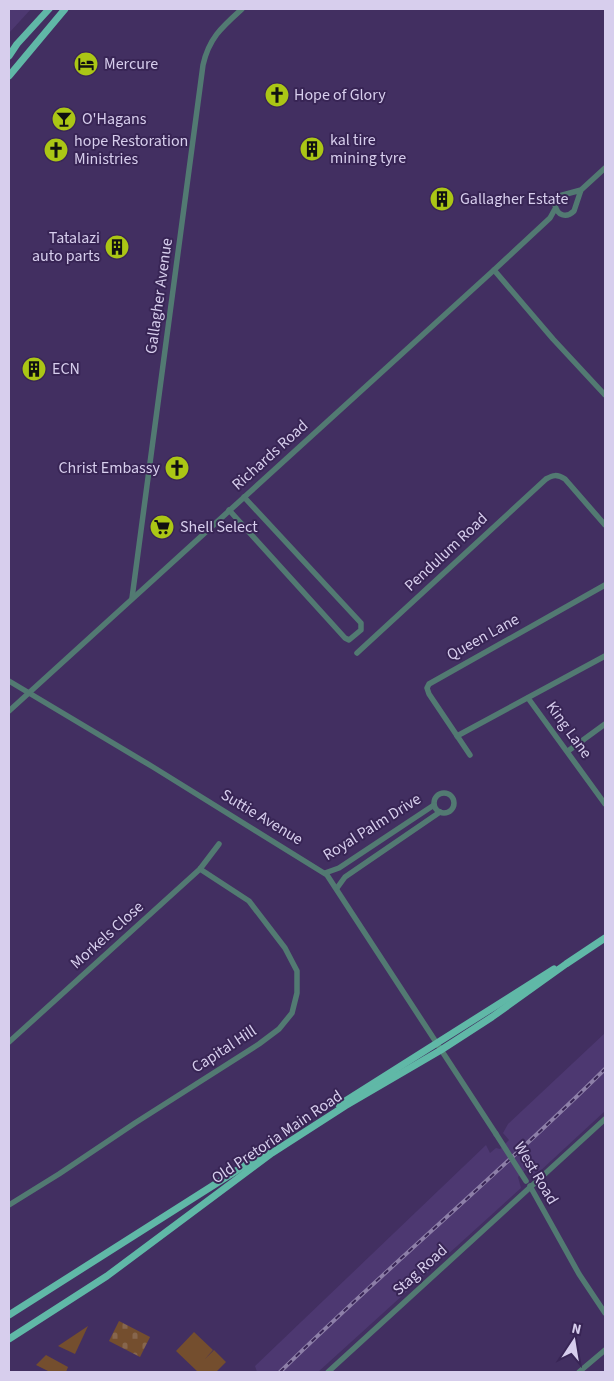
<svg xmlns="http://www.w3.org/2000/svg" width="614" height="1381" font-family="'Source Sans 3',sans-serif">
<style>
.built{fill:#4d3871}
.green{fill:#744e2e}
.cemetery{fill:url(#cemetery-stones)}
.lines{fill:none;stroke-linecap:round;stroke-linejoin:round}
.minor{stroke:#527a72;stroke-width:5.5}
.major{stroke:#60b8a7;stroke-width:7}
.rail-casing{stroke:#8d7fa8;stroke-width:4}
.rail{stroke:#382555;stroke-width:2;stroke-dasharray:5.5;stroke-linecap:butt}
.minor-bridge{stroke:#527a72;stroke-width:5.5}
.labels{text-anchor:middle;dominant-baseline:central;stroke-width:4;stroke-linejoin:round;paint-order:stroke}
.poi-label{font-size:16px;fill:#d7ceed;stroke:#382555;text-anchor:start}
.street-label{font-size:16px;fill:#d7ceed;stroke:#382555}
</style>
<defs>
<pattern id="cemetery-stones" width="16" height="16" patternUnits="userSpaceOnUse" patternTransform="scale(1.25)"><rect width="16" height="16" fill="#744e2e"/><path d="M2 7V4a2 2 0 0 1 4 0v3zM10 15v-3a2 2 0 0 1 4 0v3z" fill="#87664d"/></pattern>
</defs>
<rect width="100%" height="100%" fill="#422f61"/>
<g class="built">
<path d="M9,9H31L9,33Z"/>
<path d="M605,1033V1111L539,1172L532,1175L526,1169L518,1177L521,1188L318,1372H257L255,1366L486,1145L490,1153L496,1148L500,1149L509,1140L503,1133L508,1124Z"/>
</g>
<g class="green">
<path d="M88,1326L75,1354L58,1346Z"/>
<path d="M194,1332L213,1350L205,1359L214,1350L226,1362L216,1372H198L176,1351Z"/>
<path d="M46,1355L68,1367L66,1372H50L36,1365Z"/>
</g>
<path class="cemetery" d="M119,1321L150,1337L140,1357L109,1341Z"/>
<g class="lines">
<g class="minor">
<path d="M581,190L559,196L555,205C557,215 566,219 574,211L581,190L605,168"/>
<path d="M494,270L553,339L605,395"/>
<path d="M229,510L345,638L349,640L361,630V623L244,497"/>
<path d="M132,598L203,65C209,38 222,27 242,9"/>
<path d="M357,653L546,479C553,475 557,474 565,479L605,525"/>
<path d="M9,681L153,767L327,875L496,1134"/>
<path d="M528,698L605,804"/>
<path d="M9,711L494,270L550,218L555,209"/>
<path d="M457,736L605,656"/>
<path d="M568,751L605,724"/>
<path d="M470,755L429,694L427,688L429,684L605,585"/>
<circle cx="444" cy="803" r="10"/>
<path d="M325,873L339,868L434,805"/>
<path d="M337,888L345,877L440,812"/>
<path d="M9,1042L200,869L219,844"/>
<path d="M530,1186L579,1274L605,1313"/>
<path d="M9,1205L59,1174L135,1123L259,1044L279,1029L292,1013L297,993V971L285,948L249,901L200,869"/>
<path d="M328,1372L605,1119"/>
<path d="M579,1372L605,1350"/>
</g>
<g class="major">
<path d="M9,56L17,44L49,9"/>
<path d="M9,76L65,9"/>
<path d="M339,1105L554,969"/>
<path d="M9,1315L269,1150"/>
<path d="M9,1339L107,1276L272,1153L345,1106L441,1050L492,1017L566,964L605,938"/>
</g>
<defs>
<path id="rail" d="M280,1372C386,1268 500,1173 605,1069"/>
</defs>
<use href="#rail" class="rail-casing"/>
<use href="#rail" class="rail"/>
<path class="minor-bridge" d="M496,1134L526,1181"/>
</g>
<defs>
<symbol id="hotel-disc" viewBox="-11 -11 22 22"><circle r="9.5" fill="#abc615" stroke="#382555"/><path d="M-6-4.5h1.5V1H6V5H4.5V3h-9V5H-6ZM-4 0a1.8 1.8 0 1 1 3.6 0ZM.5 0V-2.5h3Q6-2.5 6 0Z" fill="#111"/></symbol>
<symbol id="church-disc" viewBox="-11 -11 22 22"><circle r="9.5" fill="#abc615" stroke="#382555"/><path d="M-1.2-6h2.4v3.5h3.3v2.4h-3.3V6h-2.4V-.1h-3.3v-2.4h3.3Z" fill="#111"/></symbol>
<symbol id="bar-disc" viewBox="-11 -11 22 22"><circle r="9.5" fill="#abc615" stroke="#382555"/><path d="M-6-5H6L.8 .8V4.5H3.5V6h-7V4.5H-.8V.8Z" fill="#111"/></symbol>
<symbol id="building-disc" viewBox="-11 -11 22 22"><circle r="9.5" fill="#abc615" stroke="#382555"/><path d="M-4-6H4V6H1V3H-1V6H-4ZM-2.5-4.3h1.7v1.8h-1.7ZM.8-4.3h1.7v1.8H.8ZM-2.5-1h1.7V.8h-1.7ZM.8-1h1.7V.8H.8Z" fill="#111"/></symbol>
<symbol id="supermarket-disc" viewBox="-11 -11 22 22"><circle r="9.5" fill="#abc615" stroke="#382555"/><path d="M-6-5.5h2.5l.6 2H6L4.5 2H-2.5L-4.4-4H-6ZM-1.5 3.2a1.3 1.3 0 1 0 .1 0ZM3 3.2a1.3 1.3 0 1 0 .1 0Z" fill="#111"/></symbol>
</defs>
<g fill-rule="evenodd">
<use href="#hotel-disc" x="72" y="50" width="28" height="28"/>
<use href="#church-disc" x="263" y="81" width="28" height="28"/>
<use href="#bar-disc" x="50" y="105" width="28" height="28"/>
<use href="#building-disc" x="298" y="135" width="28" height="28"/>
<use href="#church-disc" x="42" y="136" width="28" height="28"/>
<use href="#building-disc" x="428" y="185" width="28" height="28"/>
<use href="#building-disc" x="103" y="233" width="28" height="28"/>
<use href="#building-disc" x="20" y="355" width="28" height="28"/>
<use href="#church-disc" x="163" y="454" width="28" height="28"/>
<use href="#supermarket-disc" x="148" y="513" width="28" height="28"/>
</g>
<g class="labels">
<g class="poi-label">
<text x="104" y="64">Mercure</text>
<text x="294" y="95">Hope of Glory</text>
<text x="82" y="119">O'Hagans</text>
<text x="330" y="140">kal tire<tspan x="330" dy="18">mining tyre</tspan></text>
<text x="74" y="141">hope Restoration<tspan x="74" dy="18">Ministries</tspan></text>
<text x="460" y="199">Gallagher Estate</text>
<text x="100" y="238" text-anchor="end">Tatalazi<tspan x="100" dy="18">auto parts</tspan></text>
<text x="52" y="369">ECN</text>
<text x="160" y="468" text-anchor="end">Christ Embassy</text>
<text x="180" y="527">Shell Select</text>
</g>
<g class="street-label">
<text transform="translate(159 296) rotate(-82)">Gallagher Avenue</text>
<text transform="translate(270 455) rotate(-42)">Richards Road</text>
<text transform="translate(446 552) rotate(-43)">Pendulum Road</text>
<text transform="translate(483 637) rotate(-29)">Queen Lane</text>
<text transform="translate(569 730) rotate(54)">King Lane</text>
<text transform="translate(262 817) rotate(31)">Suttie Avenue</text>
<text transform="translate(372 827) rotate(-32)">Royal Palm Drive</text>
<text transform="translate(107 935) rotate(-42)">Morkels Close</text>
<text transform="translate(224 1049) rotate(-33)">Capital Hill</text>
<text transform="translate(277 1137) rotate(-34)">Old Pretoria Main Road</text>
<text transform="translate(536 1173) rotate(59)">West Road</text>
<text transform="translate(420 1270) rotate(-42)">Stag Road</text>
</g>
</g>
<rect width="614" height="1381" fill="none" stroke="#d7ceed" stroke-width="20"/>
<g transform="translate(574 1341) rotate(12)" stroke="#382555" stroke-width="4" paint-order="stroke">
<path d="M0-4L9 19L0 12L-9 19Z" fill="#d7ceed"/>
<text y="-8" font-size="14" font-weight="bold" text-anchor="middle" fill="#d7ceed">N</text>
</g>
</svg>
